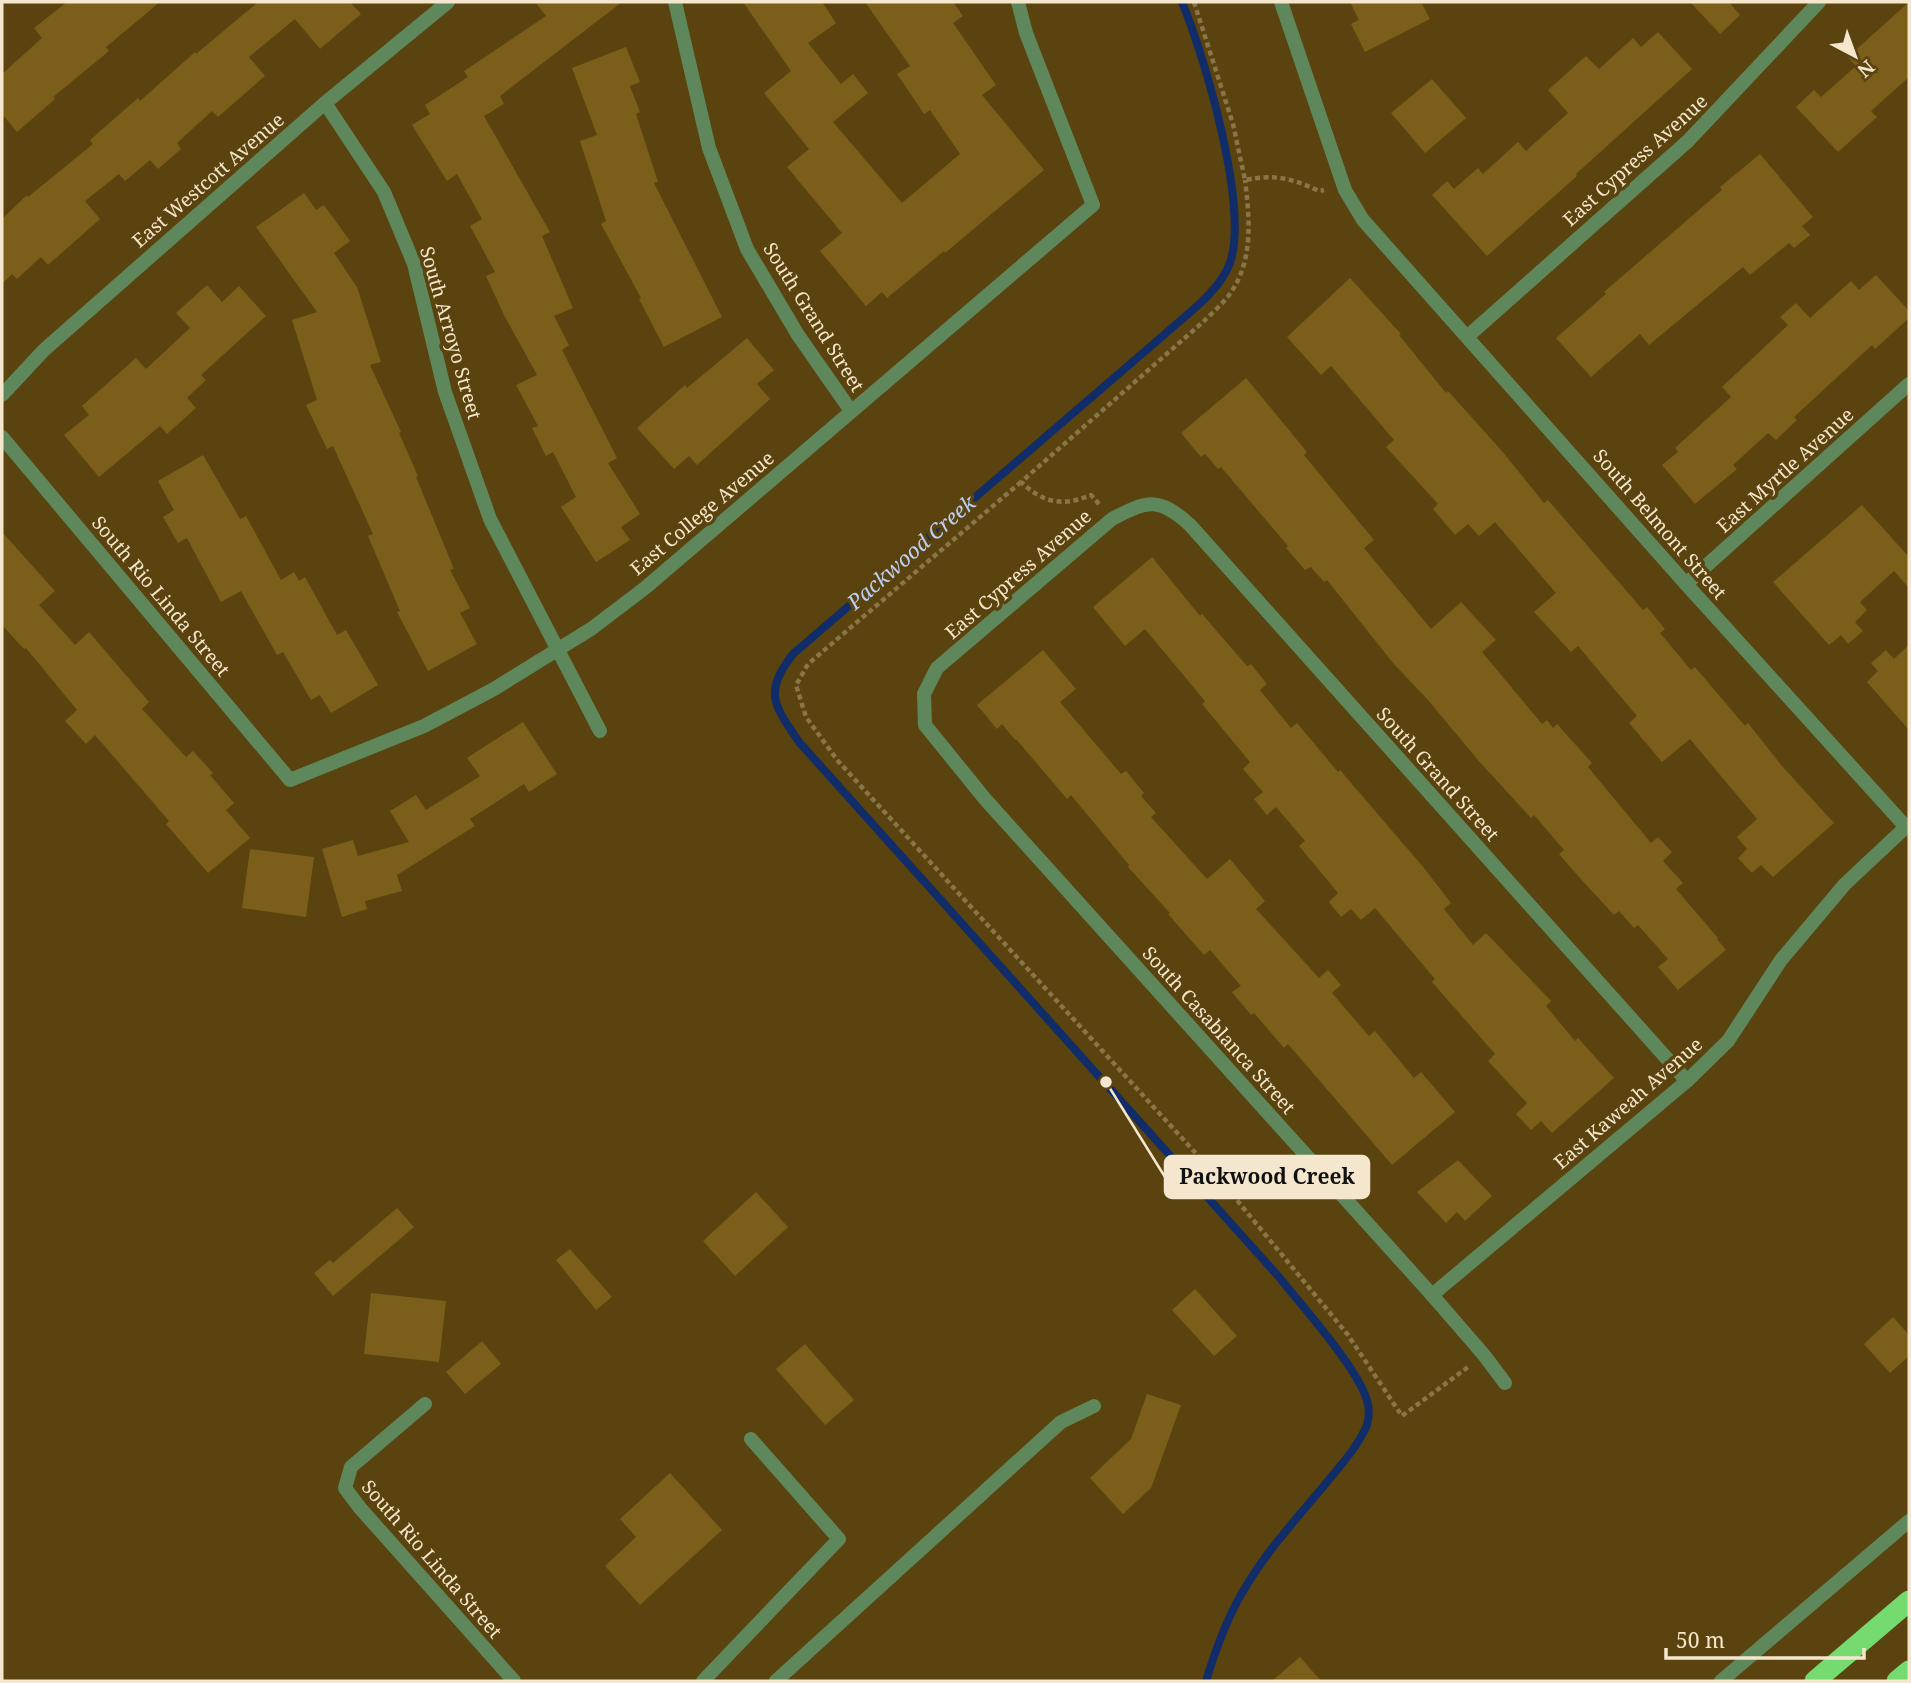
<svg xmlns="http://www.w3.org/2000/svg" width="1911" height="1683" font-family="'Noto Serif',serif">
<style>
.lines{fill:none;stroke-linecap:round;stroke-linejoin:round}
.stream{stroke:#102c69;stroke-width:8}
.building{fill:#7c5e1b}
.path{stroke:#897548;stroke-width:4.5;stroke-dasharray:5 3.5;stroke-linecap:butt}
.service{stroke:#5f875c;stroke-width:14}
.minor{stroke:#5f875c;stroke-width:14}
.tertiary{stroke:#5f875c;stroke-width:14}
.motorway{stroke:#75db71;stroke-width:21}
.labels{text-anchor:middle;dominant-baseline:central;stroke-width:7;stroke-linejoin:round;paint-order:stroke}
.street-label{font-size:19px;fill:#f5e7cd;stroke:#5a430e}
.water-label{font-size:21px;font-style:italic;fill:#bcd0f6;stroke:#5a430e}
.leader{fill:none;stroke:#f5e7cd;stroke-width:2.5}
.callout-dot{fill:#f5e7cd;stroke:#5a430e;stroke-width:2.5}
.callout{fill:#f5e7cd;stroke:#f5e7cd;stroke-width:2.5}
.callout-label{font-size:21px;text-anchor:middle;font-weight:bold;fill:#111}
</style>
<rect width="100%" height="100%" fill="#5a430e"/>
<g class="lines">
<path class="stream" d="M1182,2C1205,58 1249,206 1230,263C1219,292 1187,314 1165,334L793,654C763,693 774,705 799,742L1279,1277C1301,1305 1361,1371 1368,1404C1369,1410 1369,1418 1367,1425C1358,1446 1341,1465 1327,1482C1299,1516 1268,1549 1245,1588C1227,1617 1216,1648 1206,1681"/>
</g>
<g class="building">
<path d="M67,2H160L106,47L109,51L53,97L55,99L17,132L2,114V74L42,38L34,28Z"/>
<path d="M258,2H350L361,14L320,49L295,19L249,57L265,76L218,117L212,111L177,143L181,149L158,169L150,160L125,181L119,174L85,201L100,219L48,265L41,257L17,279L12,274L2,284V219L27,195L28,197L93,144L90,140L138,98L140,101L195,52L196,54Z"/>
<path d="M535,2H622L500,96L504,104L484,116L550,232L542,236L573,308L554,316L569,345L562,350L617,458L608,463L640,514L621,527L630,540L596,562L561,507L576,497L553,452L546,456L532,428L538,426L516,385L537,375L504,315L486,276L495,272L470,226L482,219L457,174L447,181L412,125L430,114L425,105L468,77L464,71L546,16Z"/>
<path d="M743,2H822L836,23L808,43L841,84L853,74L868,93L833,122L902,203L960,154L930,110L924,114L897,74L910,66L865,2H953L963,16L953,23L996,85L982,95L1044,170L945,253L944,251L887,298L882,292L866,306L820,251L842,233L787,167L809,149L764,93L791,71Z"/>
<path d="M1350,2H1421L1430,19L1365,52L1351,24L1359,20Z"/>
<path d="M1690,2H1729L1740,15L1720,34Z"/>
<path d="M1909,2V77L1871,111L1877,117L1838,152L1796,107L1814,90L1821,97L1856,66L1848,57Z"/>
<path d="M1658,32L1692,69L1576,174L1577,176L1487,256L1432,195L1447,181L1454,189L1478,168L1483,174L1518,142L1526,151L1568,113L1548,90L1586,56L1599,69L1633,38L1641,47Z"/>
<path d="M626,47L640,82L630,86L640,112L636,114L658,182L654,183L722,317L664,347L639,299L641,298L601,224L606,221L580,141L597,135L572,68Z"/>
<path d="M1432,79L1466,118L1425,153L1391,113Z"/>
<path d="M1760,154L1813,217L1802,226L1810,235L1794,248L1789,243L1750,275L1743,267L1649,345L1640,334L1591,377L1556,338L1606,294L1604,292L1722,190L1720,187Z"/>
<path d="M304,193L316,210L324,205L350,241L334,253L357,287L381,362L370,365L401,432L399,433L418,476L416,477L454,569L450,570L470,608L460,613L477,644L428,671L397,612L400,611L368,536L373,534L333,446L327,449L306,405L317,400L292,320L317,312L256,227Z"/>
<path d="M1876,275L1909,311V318L1875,349L1872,345L1794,417L1797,420L1776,440L1768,433L1733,465L1737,469L1695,504L1662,465L1678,452L1675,448L1731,397L1722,387L1788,325L1780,317L1796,303L1810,318L1851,281L1859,290Z"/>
<path d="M1350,278L1401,334L1399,335L1446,393L1448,391L1501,450L1544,503L1548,500L1643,610L1647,607L1665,629L1660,633L1691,670L1695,667L1745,726L1748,723L1782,766L1834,823L1773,877L1761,865L1752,873L1738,858L1747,849L1737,837L1757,819L1690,739L1662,762L1629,723L1637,716L1578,646L1571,652L1534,612L1556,593L1495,522L1479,536L1468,524L1455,535L1433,509L1438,504L1386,447L1394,440L1331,366L1321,375L1287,337Z"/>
<path d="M207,285L222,302L239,286L266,316L201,375L206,380L187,398L196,408L167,434L160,426L99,477L64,435L89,415L82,406L136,358L146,369L190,328L176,313Z"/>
<path d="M747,338L774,370L757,384L770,399L697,465L689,456L674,469L637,428L685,385L687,388Z"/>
<path d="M1246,378L1307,452L1304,455L1374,540L1364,548L1431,629L1461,602L1496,640L1482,652L1542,724L1547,720L1553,728L1557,724L1592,763L1588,767L1651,843L1658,837L1672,852L1663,861L1683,883L1676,889L1718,938L1717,939L1726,950L1678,990L1658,967L1668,959L1638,925L1634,928L1619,911L1614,915L1579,877L1559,854L1564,850L1534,815L1531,818L1477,759L1428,700L1393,663L1327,580L1324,582L1311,567L1305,570L1286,548L1288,546L1221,467L1218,469L1205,454L1201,457L1181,433Z"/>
<path d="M203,455L240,519L246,516L281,580L294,572L299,581L305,577L337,635L346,630L378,685L331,713L320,695L311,700L283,652L277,655L241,591L221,602L187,538L178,543L163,517L174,510L158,481Z"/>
<path d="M1862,505L1909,557V588L1894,571L1860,602L1867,610L1855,622L1863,631L1848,644L1841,635L1829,645L1773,582Z"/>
<path d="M2,532L55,591L39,605L75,645L89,632L149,702L142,709L186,757L193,751L213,773L210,775L234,803L226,810L250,838L208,873L166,824L169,821L95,735L86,744L65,721L77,710L26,648L24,649L2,625Z"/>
<path d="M1152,557L1200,616L1202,614L1247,666L1251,664L1267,684L1260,690L1291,728L1297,723L1338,772L1340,770L1424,868L1451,903L1444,909L1473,945L1486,933L1551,1001L1546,1006L1575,1041L1578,1038L1614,1078L1552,1133L1541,1121L1531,1130L1516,1114L1527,1103L1488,1061L1495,1054L1432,982L1435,979L1375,908L1361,920L1351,909L1341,917L1329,902L1338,893L1299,846L1305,841L1276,807L1267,815L1254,799L1263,792L1243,769L1250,762L1202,704L1205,701L1145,629L1125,646L1093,607Z"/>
<path d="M1909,645V730L1867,682L1878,671L1871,663L1886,650L1894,659Z"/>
<path d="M1043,650L1076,689L1060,702L1121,774L1126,771L1144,793L1141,796L1156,813L1151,817L1207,879L1230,859L1265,901L1256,909L1319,978L1328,970L1341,985L1332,993L1369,1036L1375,1031L1414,1078L1421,1072L1455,1112L1392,1165L1288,1044L1284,1048L1254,1013L1251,1015L1232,992L1241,986L1210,950L1204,955L1168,914L1170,913L1128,867L1129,865L1071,795L1067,799L1016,739L1015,740L1002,724L997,729L977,705Z"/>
<path d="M523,722L557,774L529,792L524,784L470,819L475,826L397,875L402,891L365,901L367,909L342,917L322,849L353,840L358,856L409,842L390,811L416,795L426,810L480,776L467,758Z"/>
<path d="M250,849L314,857L306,917L242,908Z"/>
<path d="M1458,1160L1492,1196L1465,1221L1457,1212L1446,1223L1417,1192Z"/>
<path d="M756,1192L788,1227L735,1276L703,1241Z"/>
<path d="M397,1208L414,1227L333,1296L314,1273L330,1260L333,1263Z"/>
<path d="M570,1249L612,1297L596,1310L556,1260Z"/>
<path d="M1195,1289L1237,1336L1214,1356L1172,1310Z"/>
<path d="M371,1293L446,1301L439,1362L364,1354Z"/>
<path d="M1893,1317L1909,1335V1356L1890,1373L1864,1344Z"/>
<path d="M482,1341L501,1364L465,1394L446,1372Z"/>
<path d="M805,1344L854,1400L825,1425L776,1369Z"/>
<path d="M1147,1394L1181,1405L1151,1488L1123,1514L1090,1478L1131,1439Z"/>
<path d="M670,1473L722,1530L640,1605L605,1566L636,1537L620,1519Z"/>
<path d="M1300,1657L1321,1681H1272Z"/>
</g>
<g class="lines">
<g class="path">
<path d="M1194,2L1233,124L1245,180C1275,174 1291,178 1319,191L1324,190"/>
<path d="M1021,482L808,664L796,685L806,717L838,761L1222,1182L1348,1335L1402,1416L1468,1367"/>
<path d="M1099,504L1091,495C1063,507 1043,503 1021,482L1203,322C1210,315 1219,307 1226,299C1254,265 1250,221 1245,180"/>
</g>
<g class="service">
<path d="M425,1404L351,1467L345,1488L360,1508L514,1681"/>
<path d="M703,1681L839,1539L751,1439"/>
<path d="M776,1681L1061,1422L1094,1406"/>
</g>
<g class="minor">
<path d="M675,2L709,148L747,249L798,335L851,411"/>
<path d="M1281,2L1345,190L1363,220L1686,584L1906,827"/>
<path d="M325,103L384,192L414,264L445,392L490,519L600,731"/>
<path d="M1468,336L1688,141L1819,2"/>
<path d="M2,395L44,350L325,103L448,2"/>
<path d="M2,437L290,780L424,726L494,689L591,629L645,588L1093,205L1026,33L1018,2"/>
<path d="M1686,584L1909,384"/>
<path d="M1432,1295L1687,1081L1728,1041L1781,960L1845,884L1909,824"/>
<path d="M1505,1383L1484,1355L1432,1295L985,799L925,725L924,694L937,668L1112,519C1148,500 1159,497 1190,525L1687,1081"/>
</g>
<path class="tertiary" d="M1721,1681L1909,1521"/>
<g class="motorway">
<path d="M1815,1681L1909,1601"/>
<path d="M1897,1681L1909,1671"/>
</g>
</g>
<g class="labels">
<g class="street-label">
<text transform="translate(1635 160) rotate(-42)">East Cypress Avenue</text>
<text transform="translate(208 180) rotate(-41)">East Westcott Avenue</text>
<text transform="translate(814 317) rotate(58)">South Grand Street</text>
<text transform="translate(451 333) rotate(74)">South Arroyo Street</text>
<text transform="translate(1785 470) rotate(-42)">East Myrtle Avenue</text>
<text transform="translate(702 513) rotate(-40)">East College Avenue</text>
<text transform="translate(1660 524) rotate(49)">South Belmont Street</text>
<text transform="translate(1018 574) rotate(-41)">East Cypress Avenue</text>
<text transform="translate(161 596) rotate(50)">South Rio Linda Street</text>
<text transform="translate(1438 774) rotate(48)">South Grand Street</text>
<text transform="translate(1219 1030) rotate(48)">South Casablanca Street</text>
<text transform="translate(1628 1103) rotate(-41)">East Kaweah Avenue</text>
<text transform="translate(432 1559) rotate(49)">South Rio Linda Street</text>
</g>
<g class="water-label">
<text transform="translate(911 552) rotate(-41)">Packwood Creek</text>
</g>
</g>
<path class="leader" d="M1106 1082L1165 1177"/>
<circle class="callout-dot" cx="1106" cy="1082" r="7"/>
<rect class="callout" x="1165" y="1156" width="204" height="42" rx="7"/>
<g class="callout-label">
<text x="1267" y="1184">Packwood Creek</text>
</g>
<rect width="1911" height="1683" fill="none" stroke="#f5e7cd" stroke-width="7"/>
<g transform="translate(1855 56) rotate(139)" stroke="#5a430e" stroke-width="5" paint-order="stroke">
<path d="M0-5L12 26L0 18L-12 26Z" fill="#f5e7cd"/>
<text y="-10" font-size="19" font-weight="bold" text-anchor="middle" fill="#f5e7cd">N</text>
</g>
<path d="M1666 1648v10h198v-10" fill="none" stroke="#f5e7cd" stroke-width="3.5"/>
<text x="1676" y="1648" font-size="21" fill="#f5e7cd" stroke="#5a430e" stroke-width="5" paint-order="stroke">50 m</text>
</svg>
